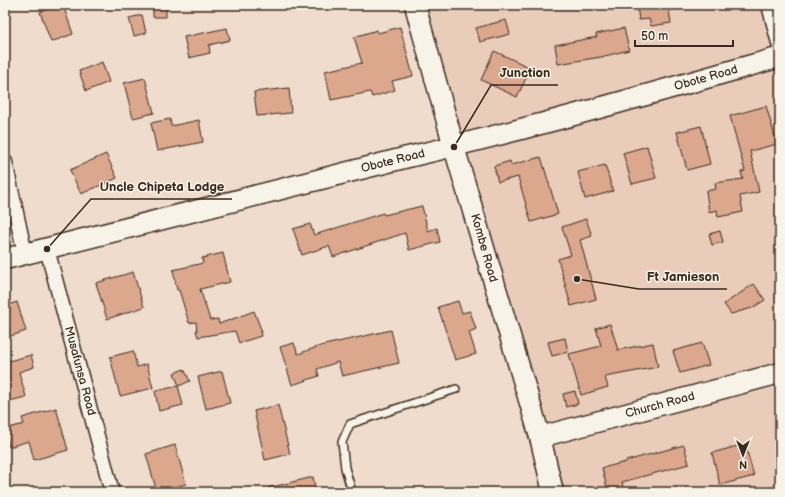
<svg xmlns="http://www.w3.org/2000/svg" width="785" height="497" font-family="'Balsamiq Sans',sans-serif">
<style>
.built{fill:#e9ccba}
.building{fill:#dba88e;stroke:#3b2a1e}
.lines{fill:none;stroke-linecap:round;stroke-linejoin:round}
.lane-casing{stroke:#3b2a1e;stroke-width:10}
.street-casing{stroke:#3b2a1e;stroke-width:17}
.secondary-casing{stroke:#3b2a1e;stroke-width:23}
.lane{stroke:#f7f3e8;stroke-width:7}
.street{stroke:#f7f3e8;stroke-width:14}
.secondary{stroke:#f7f3e8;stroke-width:20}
.labels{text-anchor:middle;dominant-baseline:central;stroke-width:3;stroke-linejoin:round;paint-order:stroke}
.street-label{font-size:12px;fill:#3b2a1e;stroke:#f7f3e8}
.leader{fill:none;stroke:#3b2a1e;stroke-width:1.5}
.callout-dot{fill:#3b2a1e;stroke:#f7f3e8;stroke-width:1.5}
.callout-label{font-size:13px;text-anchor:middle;font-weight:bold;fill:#3b2a1e;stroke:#f7f3e8;stroke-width:3;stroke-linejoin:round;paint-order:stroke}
</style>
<rect width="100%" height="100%" fill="#efdccd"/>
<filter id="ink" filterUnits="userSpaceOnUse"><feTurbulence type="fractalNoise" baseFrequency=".025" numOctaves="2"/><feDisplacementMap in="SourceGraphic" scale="8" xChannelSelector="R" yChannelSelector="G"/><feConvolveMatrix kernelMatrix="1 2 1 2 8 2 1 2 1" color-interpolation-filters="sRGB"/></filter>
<g filter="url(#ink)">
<path class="built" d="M422,5H780V492H545Z"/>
<g class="building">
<path d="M61,5H63L73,34L51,42L40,12Z"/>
<path d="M153,5L166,6V17H153Z"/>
<path d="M637,5H668L671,23L651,26L649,19L639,20Z"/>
<path d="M142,15L146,33L134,36L129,18Z"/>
<path d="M506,20L510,34L480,42L476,28Z"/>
<path d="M400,27L413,76L392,81L395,90L372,97L370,92L331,100L325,71L362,63L354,37L377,30L378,33Z"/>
<path d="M227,28L230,40L209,45L210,53L189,58L184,37Z"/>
<path d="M624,28L629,50L601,57L558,64L555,45L597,37L596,34Z"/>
<path d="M494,51L531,68L517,97L481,80Z"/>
<path d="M102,62L109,82L86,91L79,71Z"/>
<path d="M145,78L154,113L133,118L124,83Z"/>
<path d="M289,88L291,113L257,116L254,92Z"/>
<path d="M766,106L777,144L750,151L759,192L740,196L743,212L718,217L717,210L709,212L706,191L716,189L715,183L743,179L741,172L745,171L730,116Z"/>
<path d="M170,119L171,126L199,120L203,142L157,151L151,123Z"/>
<path d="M701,126L710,164L687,170L677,132Z"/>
<path d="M647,146L656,178L632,184L623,153Z"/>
<path d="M106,154L117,178L81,194L70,170Z"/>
<path d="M541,157L558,214L531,222L518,177L498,182L494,166L510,161L511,165Z"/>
<path d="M605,165L613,191L585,199L578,172Z"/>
<path d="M422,206L428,231L437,228L440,242L409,250L405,233L333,257L329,246L302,255L293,229L310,224L314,235L383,213L384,215Z"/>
<path d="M586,219L592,236L580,240L596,299L571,306L558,259L571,255L562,227Z"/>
<path d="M720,231L723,242L712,245L709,234Z"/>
<path d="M223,253L230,282L200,289L210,320L218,319L219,324L254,311L262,332H260L261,336L239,343L235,331L198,337L196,331H197L196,322L189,323L179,290H177L173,270L203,263L202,258Z"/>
<path d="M133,272L144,307L107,319L96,283Z"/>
<path d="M754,284L765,300L752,308L731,314L724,304Z"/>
<path d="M458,301L462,313L470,311L476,329L469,332L476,354L455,360L438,307Z"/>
<path d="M17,302L26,331L5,338V306Z"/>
<path d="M610,324L618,350L653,343L658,367L605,377L608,387L581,395L569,354L601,346L596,328Z"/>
<path d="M391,330L399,363L342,376L338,362L317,369L319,376L292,385L280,347L294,343L298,354L320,346Z"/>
<path d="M565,338L568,352L552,356L548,342Z"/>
<path d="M702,343L709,365L680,373L673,351Z"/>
<path d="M133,351L137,367L147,364L153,388L120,396L110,357Z"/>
<path d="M31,355L34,367L19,372L26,397L5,402V362Z"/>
<path d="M184,369L190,381L179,386L174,373Z"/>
<path d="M222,371L230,403L206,409L198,377Z"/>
<path d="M178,386L183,405L159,411L155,391Z"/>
<path d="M575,391L578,404L566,407L563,394Z"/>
<path d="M278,405L290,454L265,460L254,411Z"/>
<path d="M56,408L68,450L34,460L29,441L9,447L5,432V429L24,424L22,418Z"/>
<path d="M745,444L754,476L720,485L712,453Z"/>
<path d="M175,445L186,484L157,492L146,454Z"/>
<path d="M684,445L689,464L622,482L624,492H608L602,468L626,462V461Z"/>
<path d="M313,477L316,492H268V488Z"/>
</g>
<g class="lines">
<defs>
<path id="lane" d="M352,492L345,468L342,442L350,424L456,389"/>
<g id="street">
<path d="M769,5L780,47"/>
<path d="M5,162L25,254"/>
<path d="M47,249L112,492"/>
</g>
<g id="secondary">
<path d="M415,5L454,147L540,437L553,492"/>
<path d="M5,259L408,157C533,128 657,92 780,57"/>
<path d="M540,437L780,373"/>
</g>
</defs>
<use href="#lane" class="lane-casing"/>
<use href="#street" class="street-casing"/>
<use href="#secondary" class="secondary-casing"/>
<use href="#lane" class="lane"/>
<use href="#street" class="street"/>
<use href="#secondary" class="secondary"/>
</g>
</g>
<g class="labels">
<g class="street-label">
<text transform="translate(706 78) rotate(-16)">Obote Road</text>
<text transform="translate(393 161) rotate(-14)">Obote Road</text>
<text transform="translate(484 248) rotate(74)">Kombe Road</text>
<text transform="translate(80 371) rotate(75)">Musafunsa Road</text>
<text transform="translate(660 405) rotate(-15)">Church Road</text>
</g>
</g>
<path class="leader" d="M454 147L491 85H558M47 249L91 199H232M577 279L639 289H727"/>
<g class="callout-dot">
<circle cx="454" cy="147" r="4"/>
<circle cx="47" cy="249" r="4"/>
<circle cx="577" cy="279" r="4"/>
</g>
<g class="callout-label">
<text x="525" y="77">Junction</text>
<text x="162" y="191">Uncle Chipeta Lodge</text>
<text x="683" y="281">Ft Jamieson</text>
</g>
<rect width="785" height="497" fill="none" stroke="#f7f3e8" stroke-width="20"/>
<rect x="10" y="10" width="765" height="477" fill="none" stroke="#3b2a1e" stroke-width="1.5" filter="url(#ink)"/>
<g transform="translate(743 455) rotate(180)" stroke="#f7f3e8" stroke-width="3" paint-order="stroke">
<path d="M0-3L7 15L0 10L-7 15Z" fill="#3b2a1e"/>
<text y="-6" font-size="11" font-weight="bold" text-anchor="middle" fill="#3b2a1e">N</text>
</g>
<path d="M635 40v6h98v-6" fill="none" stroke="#3b2a1e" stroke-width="2"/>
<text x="641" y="40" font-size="12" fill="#3b2a1e" stroke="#f7f3e8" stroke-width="3" paint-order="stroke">50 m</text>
</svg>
